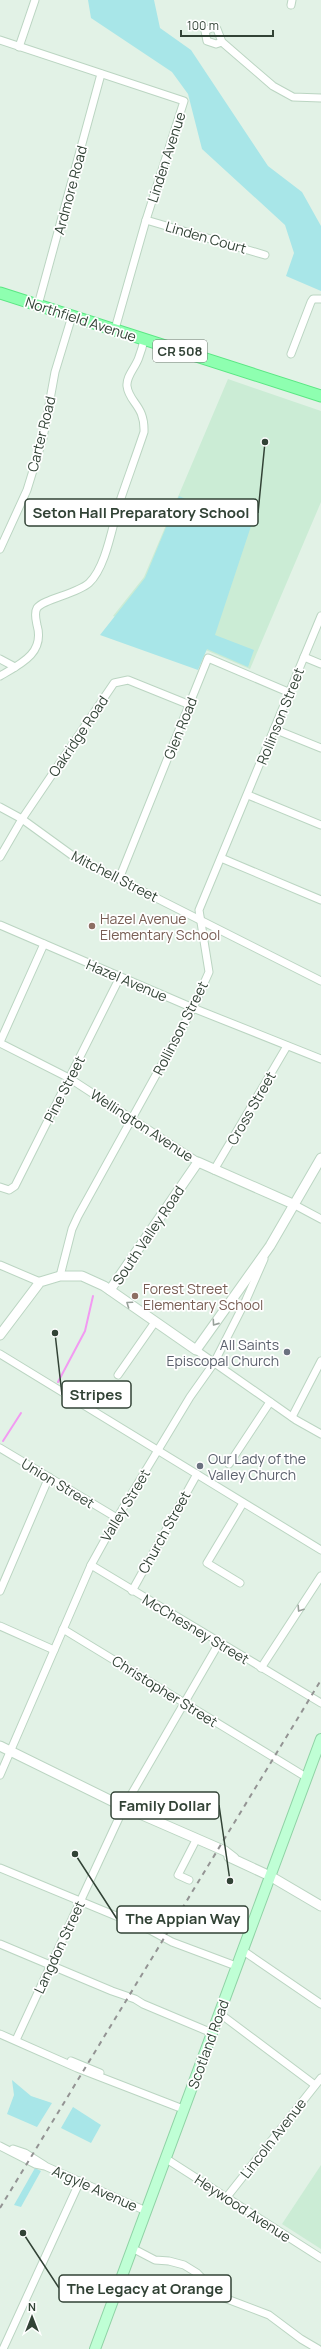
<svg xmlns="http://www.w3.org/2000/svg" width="321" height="2349" font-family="Manrope,sans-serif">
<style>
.education{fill:#cbecd5}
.green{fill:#a8e6e8}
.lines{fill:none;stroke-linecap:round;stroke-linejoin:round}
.stream{stroke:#f29af2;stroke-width:2}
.minor-casing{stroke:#bbd5c2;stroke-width:9}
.tertiary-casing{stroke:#bbd5c2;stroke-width:11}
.secondary-casing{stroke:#8fd3a5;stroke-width:12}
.primary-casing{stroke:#5ae783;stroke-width:13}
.minor{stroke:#fff;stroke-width:7}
.tertiary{stroke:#fff;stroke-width:9}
.secondary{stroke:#bfffd5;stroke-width:10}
.primary{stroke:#8effb0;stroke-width:11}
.rail{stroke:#939393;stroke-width:2;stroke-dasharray:5 5;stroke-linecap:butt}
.oneway{stroke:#98a19a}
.education-dot{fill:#8d6e63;stroke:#fff;stroke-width:1.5}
.worship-dot{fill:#6b7280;stroke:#fff;stroke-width:1.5}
.labels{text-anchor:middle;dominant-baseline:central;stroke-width:3.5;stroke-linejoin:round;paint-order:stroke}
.shield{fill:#fff;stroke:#707b72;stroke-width:1}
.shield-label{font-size:13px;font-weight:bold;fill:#324336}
.street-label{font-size:14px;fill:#324336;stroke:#fff}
.education-label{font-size:14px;fill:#785e54;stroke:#fff;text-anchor:start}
.worship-label{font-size:14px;fill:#5b616d;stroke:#fff;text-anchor:end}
.leader{fill:none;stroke:#324336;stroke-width:1.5}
.callout-dot{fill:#324336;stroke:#fff;stroke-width:1.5}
.callout{fill:#fff;stroke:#324336;stroke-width:1.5}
.callout-label{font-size:15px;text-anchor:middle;font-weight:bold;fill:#324336}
</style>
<rect width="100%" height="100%" fill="#e2f2e6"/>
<g class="education">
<path d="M228,379L321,411V502L250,669L208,651L113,616L144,577Z"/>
<path d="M321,2165V2249L282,2224Z"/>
</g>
<g class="green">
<path d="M88,0H154L160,28L191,50L268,166L302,192L321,226V291L286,276L294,253L285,225L202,149L188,94L172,72L91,18Z"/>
<path d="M179,496L213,511L228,510L253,520L215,635L254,650L248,667L207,649L198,670L100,635L145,578Z"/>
<path d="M12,2080L31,2096L52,2103L37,2127L7,2114L14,2095Z"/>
<path d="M73,2107L101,2125L91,2143L61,2128Z"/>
<path d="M35,2168L41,2171L21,2207L14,2205Z"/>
</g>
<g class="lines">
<g class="stream">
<path d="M58,1382L85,1331L93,1296"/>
<path d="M3,1441L21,1413"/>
</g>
<defs>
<g id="minor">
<path d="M291,5L292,0"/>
<path d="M0,40L184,101L146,220L115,329"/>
<path d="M222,42L216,44L207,41L205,31L213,27L217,29L222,42L273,86L293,97L321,98"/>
<path d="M19,47L35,0"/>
<path d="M146,220L265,255"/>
<path d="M38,305L101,74"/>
<path d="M291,354L311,302L313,299H321"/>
<path d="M0,549L27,490L43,438L55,372L72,316"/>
<path d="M304,657L321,664"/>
<path d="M0,659L15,667"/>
<path d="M0,676C21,664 45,653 37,625C36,620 34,613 37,608C43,599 77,594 89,583C106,567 112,527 119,504C127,480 136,456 144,432C145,405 129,403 127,386C126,376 136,367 139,357C141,352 143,345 144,339"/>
<path d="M274,729L321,748"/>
<path d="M248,795L321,825"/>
<path d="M0,807L22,819L73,856L321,981"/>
<path d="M0,857L22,819L114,683L128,680L190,705"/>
<path d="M221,858L321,900"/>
<path d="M119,879L208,658L288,692"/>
<path d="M0,925L193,1008L321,1059"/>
<path d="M0,1042L44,944"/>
<path d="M0,1043L69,1078L198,1162"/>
<path d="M214,1170L287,1046"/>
<path d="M0,1187L9,1190L15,1186L120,977"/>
<path d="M293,1204L321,1219"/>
<path d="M0,1265L40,1282"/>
<path d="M60,1276L72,1229L78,1216L193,1008L209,972L199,910L321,616"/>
<path d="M196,1350L296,1420L321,1434"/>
<path d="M0,1354L321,1550"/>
<path d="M118,1375L155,1322"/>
<path d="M292,1417L321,1361"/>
<path d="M0,1448L117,1518"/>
<path d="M229,1464L270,1402"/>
<path d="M91,1565L321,1703"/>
<path d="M240,1583L207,1563L243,1503"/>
<path d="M0,1591L49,1477"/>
<path d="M132,1591L197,1474"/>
<path d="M0,1626L54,1650"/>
<path d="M63,1629L306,1777"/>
<path d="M261,1668L321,1576"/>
<path d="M0,1775L91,1565L117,1518L190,1397L214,1363L246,1300L264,1259"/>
<path d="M0,1868L150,1930L172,1942L236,1966"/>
<path d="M189,1880L178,1875L196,1840"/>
<path d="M0,1944L112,1991L135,1999L143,2004L212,2033"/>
<path d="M242,1950L321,2004"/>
<path d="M219,2013L315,2085"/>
<path d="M0,2034L77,2068L183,2109"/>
<path d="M16,2040L124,1807L219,1643"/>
<path d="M71,2061L100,2073"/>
<path d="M0,2146L35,2164L45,2166L146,2211"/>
<path d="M13,2149L25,2153L44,2165"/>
<path d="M165,2158L321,2258"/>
<path d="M226,2198L321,2078"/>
<path d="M132,2248L155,2260L169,2261L184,2265L197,2273L219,2296L269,2315L301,2339L318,2349"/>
<path d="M3,2349L80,2181"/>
</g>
<g id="tertiary">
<path d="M110,1290L198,1162L293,1204"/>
<path d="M0,1335L40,1282L60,1276H82L104,1286L196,1350L270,1246L321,1158"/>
<path d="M0,1746L124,1807L225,1851L234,1858"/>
<path d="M229,1857L270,1876L321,1906"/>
</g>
<path id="secondary" d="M95,2349L321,1739"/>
<path id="primary" d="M0,293L321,396"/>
</defs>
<use href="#minor" class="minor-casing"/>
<use href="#tertiary" class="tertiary-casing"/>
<use href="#secondary" class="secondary-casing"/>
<use href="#primary" class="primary-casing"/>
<use href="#minor" class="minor"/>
<use href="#tertiary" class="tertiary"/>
<use href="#secondary" class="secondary"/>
<use href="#primary" class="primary"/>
<path class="rail" d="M0,2208L321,1680"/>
</g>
<defs><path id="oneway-chevron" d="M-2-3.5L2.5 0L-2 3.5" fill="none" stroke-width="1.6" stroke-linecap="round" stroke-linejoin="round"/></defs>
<g class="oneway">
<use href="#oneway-chevron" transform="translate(129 1304) rotate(-145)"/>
<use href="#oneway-chevron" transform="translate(215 1323) rotate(125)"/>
<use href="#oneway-chevron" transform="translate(300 1609) rotate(123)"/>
</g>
<g class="education-dot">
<circle cx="92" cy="926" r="4"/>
<circle cx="135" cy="1296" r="4"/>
</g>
<g class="worship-dot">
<circle cx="287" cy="1352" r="4"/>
<circle cx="200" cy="1466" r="4"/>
</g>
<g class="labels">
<rect class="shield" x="153" y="340" width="54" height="22" rx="3"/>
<g class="shield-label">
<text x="180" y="351">CR 508</text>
</g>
<g class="street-label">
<text transform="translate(166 157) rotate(-72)">Linden Avenue</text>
<text transform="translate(70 190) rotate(-75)">Ardmore Road</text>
<text transform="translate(206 237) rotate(16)">Linden Court</text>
<text transform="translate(81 319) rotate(18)">Northfield Avenue</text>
<text transform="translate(41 434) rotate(-76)">Carter Road</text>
<text transform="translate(280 716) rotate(-68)">Rollinson Street</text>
<text transform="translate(180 728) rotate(-68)">Glen Road</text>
<text transform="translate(78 736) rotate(-56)">Oakridge Road</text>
<text transform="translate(115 876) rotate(27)">Mitchell Street</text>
<text transform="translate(127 980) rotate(23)">Hazel Avenue</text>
<text transform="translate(180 1028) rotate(-63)">Rollinson Street</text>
<text transform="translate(64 1089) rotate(-63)">Pine Street</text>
<text transform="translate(251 1108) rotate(-60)">Cross Street</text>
<text transform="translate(142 1125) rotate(33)">Wellington Avenue</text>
<text transform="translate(148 1235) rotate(-56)">South Valley Road</text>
<text transform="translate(58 1483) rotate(31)">Union Street</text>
<text transform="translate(125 1505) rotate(-59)">Valley Street</text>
<text transform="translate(164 1532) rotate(-61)">Church Street</text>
<text transform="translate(196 1629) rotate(31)">McChesney Street</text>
<text transform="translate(165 1691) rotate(32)">Christopher Street</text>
<text transform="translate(59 1947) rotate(-65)">Langdon Street</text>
<text transform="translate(208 2044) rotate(-70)">Scotland Road</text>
<text transform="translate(273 2138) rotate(-52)">Lincoln Avenue</text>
<text transform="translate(95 2188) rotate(24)">Argyle Avenue</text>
<text transform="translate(243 2208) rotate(33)">Heywood Avenue</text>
</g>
<g class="education-label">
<text x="100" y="918">Hazel Avenue<tspan x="100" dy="16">Elementary School</tspan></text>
<text x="143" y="1288">Forest Street<tspan x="143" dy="16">Elementary School</tspan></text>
</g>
<g class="worship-label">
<text x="279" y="1344">All Saints<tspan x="279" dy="16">Episcopal Church</tspan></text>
<text x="208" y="1458" text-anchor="start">Our Lady of the<tspan x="208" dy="16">Valley Church</tspan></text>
</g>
</g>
<path class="leader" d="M265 442L258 513M55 1333L62 1395M230 1881L219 1805M75 1854L117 1919M23 2233L59 2288"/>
<g class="callout-dot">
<circle cx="265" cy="442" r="4"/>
<circle cx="55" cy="1333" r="4"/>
<circle cx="230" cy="1881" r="4"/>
<circle cx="75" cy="1854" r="4"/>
<circle cx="23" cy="2233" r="4"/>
</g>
<g class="callout">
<rect x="25" y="499" width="233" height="27" rx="4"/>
<rect x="62" y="1381" width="69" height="27" rx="4"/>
<rect x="111" y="1792" width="108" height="27" rx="4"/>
<rect x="117" y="1906" width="131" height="27" rx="4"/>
<rect x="59" y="2275" width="172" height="27" rx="4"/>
</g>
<g class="callout-label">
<text x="141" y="518">Seton Hall Preparatory School</text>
<text x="96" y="1400">Stripes</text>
<text x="165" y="1811">Family Dollar</text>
<text x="183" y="1924">The Appian Way</text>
<text x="145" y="2294">The Legacy at Orange</text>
</g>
<g transform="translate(32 2317)" stroke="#ffffff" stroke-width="3" paint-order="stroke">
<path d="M0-3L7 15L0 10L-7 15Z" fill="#324336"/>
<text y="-6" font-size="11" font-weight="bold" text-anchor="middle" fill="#324336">N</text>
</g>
<path d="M181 30v6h92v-6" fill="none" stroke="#324336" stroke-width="2"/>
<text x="187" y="30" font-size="12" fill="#324336" stroke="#ffffff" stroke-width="3" paint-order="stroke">100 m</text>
</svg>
